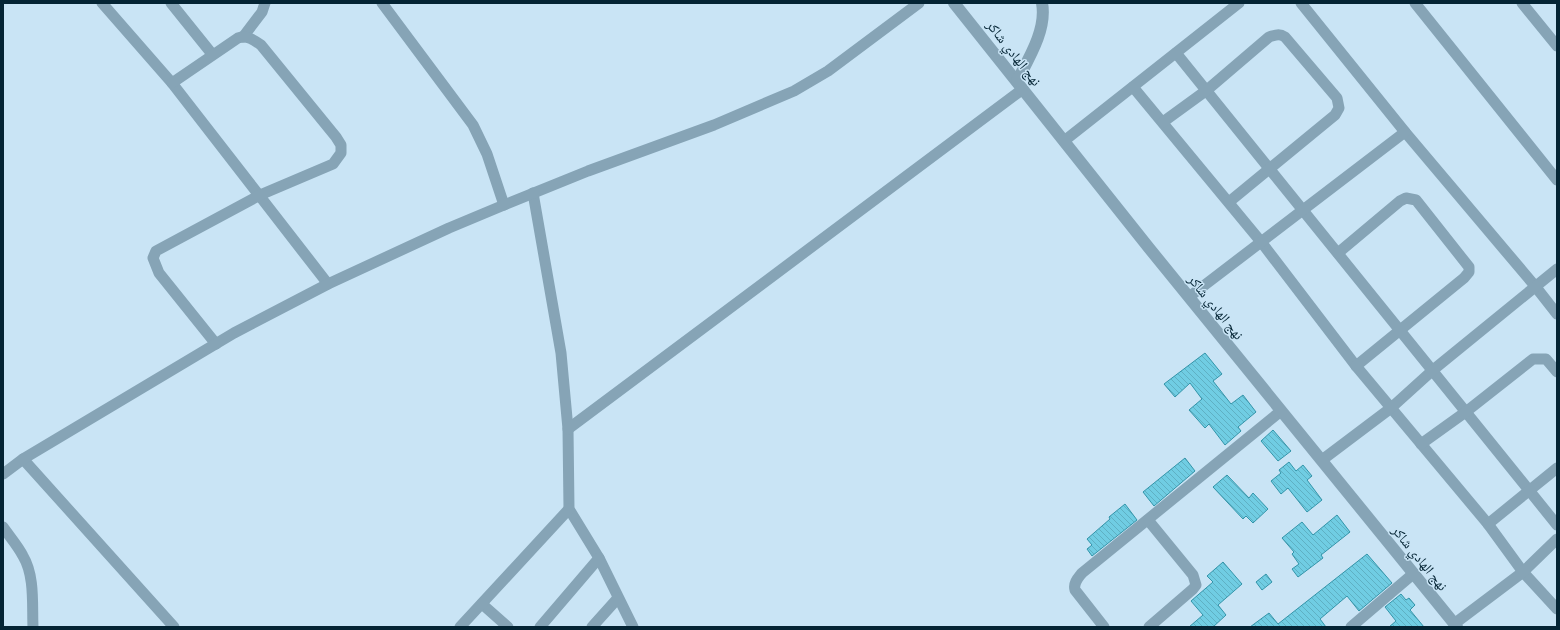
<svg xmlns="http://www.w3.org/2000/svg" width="1560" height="630" font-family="Ubuntu,'Noto Naskh Arabic',sans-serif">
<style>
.building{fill:url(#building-back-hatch);stroke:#3294a9}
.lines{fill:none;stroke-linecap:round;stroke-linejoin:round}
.minor{stroke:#86a4b6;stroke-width:11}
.tertiary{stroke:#86a4b6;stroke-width:12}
.labels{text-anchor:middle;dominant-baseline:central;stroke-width:3;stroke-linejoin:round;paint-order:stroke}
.street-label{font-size:14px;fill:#042434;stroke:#c9e4f5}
</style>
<defs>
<pattern id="building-back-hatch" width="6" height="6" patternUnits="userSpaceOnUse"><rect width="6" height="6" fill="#70cde3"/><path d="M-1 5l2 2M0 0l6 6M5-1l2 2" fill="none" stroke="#5fb0c3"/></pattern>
</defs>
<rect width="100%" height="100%" fill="#c9e4f5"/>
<g class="building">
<path d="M1205,353L1222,374L1213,381L1231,404L1243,395L1256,412L1238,427L1241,431L1225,445L1209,424L1205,428L1189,410L1202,399L1190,383L1175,397L1164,384Z"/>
<path d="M1273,430L1291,451L1278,461L1261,441Z"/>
<path d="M1185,458L1195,471L1154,506L1143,492Z"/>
<path d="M1289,462L1296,471L1303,465L1312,476L1307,480L1322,500L1307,512L1288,488L1281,494L1271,481L1281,473L1279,470Z"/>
<path d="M1227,475L1249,498L1253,493L1268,509L1253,523L1246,516L1243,519L1213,487Z"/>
<path d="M1125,504L1137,520L1092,556L1087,549L1092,545L1087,539L1110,519L1109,517Z"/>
<path d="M1337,515L1350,532L1321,555L1323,558L1298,577L1292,569L1299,564L1292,554L1294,552L1282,538L1302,522L1313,535Z"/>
<path d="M1367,554L1392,583L1359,611L1347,596L1320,619L1326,627H1250L1269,613L1278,624Z"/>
<path d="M1223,562L1242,584L1218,605L1226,615L1213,627H1189L1203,615L1191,601L1213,582L1207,576Z"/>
<path d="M1266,574L1272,582L1262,590L1256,582Z"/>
<path d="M1401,594L1406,600L1409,598L1415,605L1410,610L1424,627H1389L1396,621L1385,607Z"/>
</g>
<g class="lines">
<g class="minor">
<path d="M102,3L172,83L328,284"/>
<path d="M171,3L212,54"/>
<path d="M382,3L473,125L487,154L504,205"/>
<path d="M1301,3L1405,132L1535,286L1557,314"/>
<path d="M1415,3L1557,180"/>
<path d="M1522,3L1557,46"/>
<path d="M243,37L262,12L265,3"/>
<path d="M1176,53L1557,525"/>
<path d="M172,83L238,38C247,35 254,40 261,45L336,137L341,145V153L333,164L260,195L156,251L153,258L159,273L216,344"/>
<path d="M1133,87L1262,243L1356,366L1488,524L1523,572L1557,609"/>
<path d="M1163,122L1207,90L1269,37C1276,35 1279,33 1285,37L1337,98L1339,108L1335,115L1229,202"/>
<path d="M1064,141L1239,3"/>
<path d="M533,193L561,353L568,429L569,509L599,558L633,627"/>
<path d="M1338,253L1400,201L1406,198L1416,200L1469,267V272L1464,278L1356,366"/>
<path d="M1189,297L1405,132"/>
<path d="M568,429L1023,89"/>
<path d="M1421,444L1467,411L1533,359H1546L1557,372"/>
<path d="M23,459L174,627"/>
<path d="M1322,460L1391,408L1433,370L1557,269"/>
<path d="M3,474L23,459L234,333L328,284L449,228L504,205L588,171L714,125L794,91L828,71L919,3"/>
<path d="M1148,520L1193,575L1196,585L1193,589L1149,627"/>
<path d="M1488,524L1557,468"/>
<path d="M3,527C10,537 18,546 23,556C35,576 32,605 33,627"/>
<path d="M482,604L508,627"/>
<path d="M1454,624L1523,572L1557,539"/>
<path d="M460,627L569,509"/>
<path d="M540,627L599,558"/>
<path d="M592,627L618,598"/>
<path d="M1104,627L1075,590C1073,583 1078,578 1082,573L1281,411"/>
<path d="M1351,627L1413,574"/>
</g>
<g class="tertiary">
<path d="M954,3L1149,248L1457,627"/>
<path d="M1017,81C1029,58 1047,29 1042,3"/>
</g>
</g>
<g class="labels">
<g class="street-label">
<text transform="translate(1014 53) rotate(52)">نهج الهادي شاكر</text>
<text transform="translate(1216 307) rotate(51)">نهج الهادي شاكر</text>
<text transform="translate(1420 558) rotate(51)">نهج الهادي شاكر</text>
</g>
</g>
<rect width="1560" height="630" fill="none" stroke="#042434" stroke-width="8"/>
</svg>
